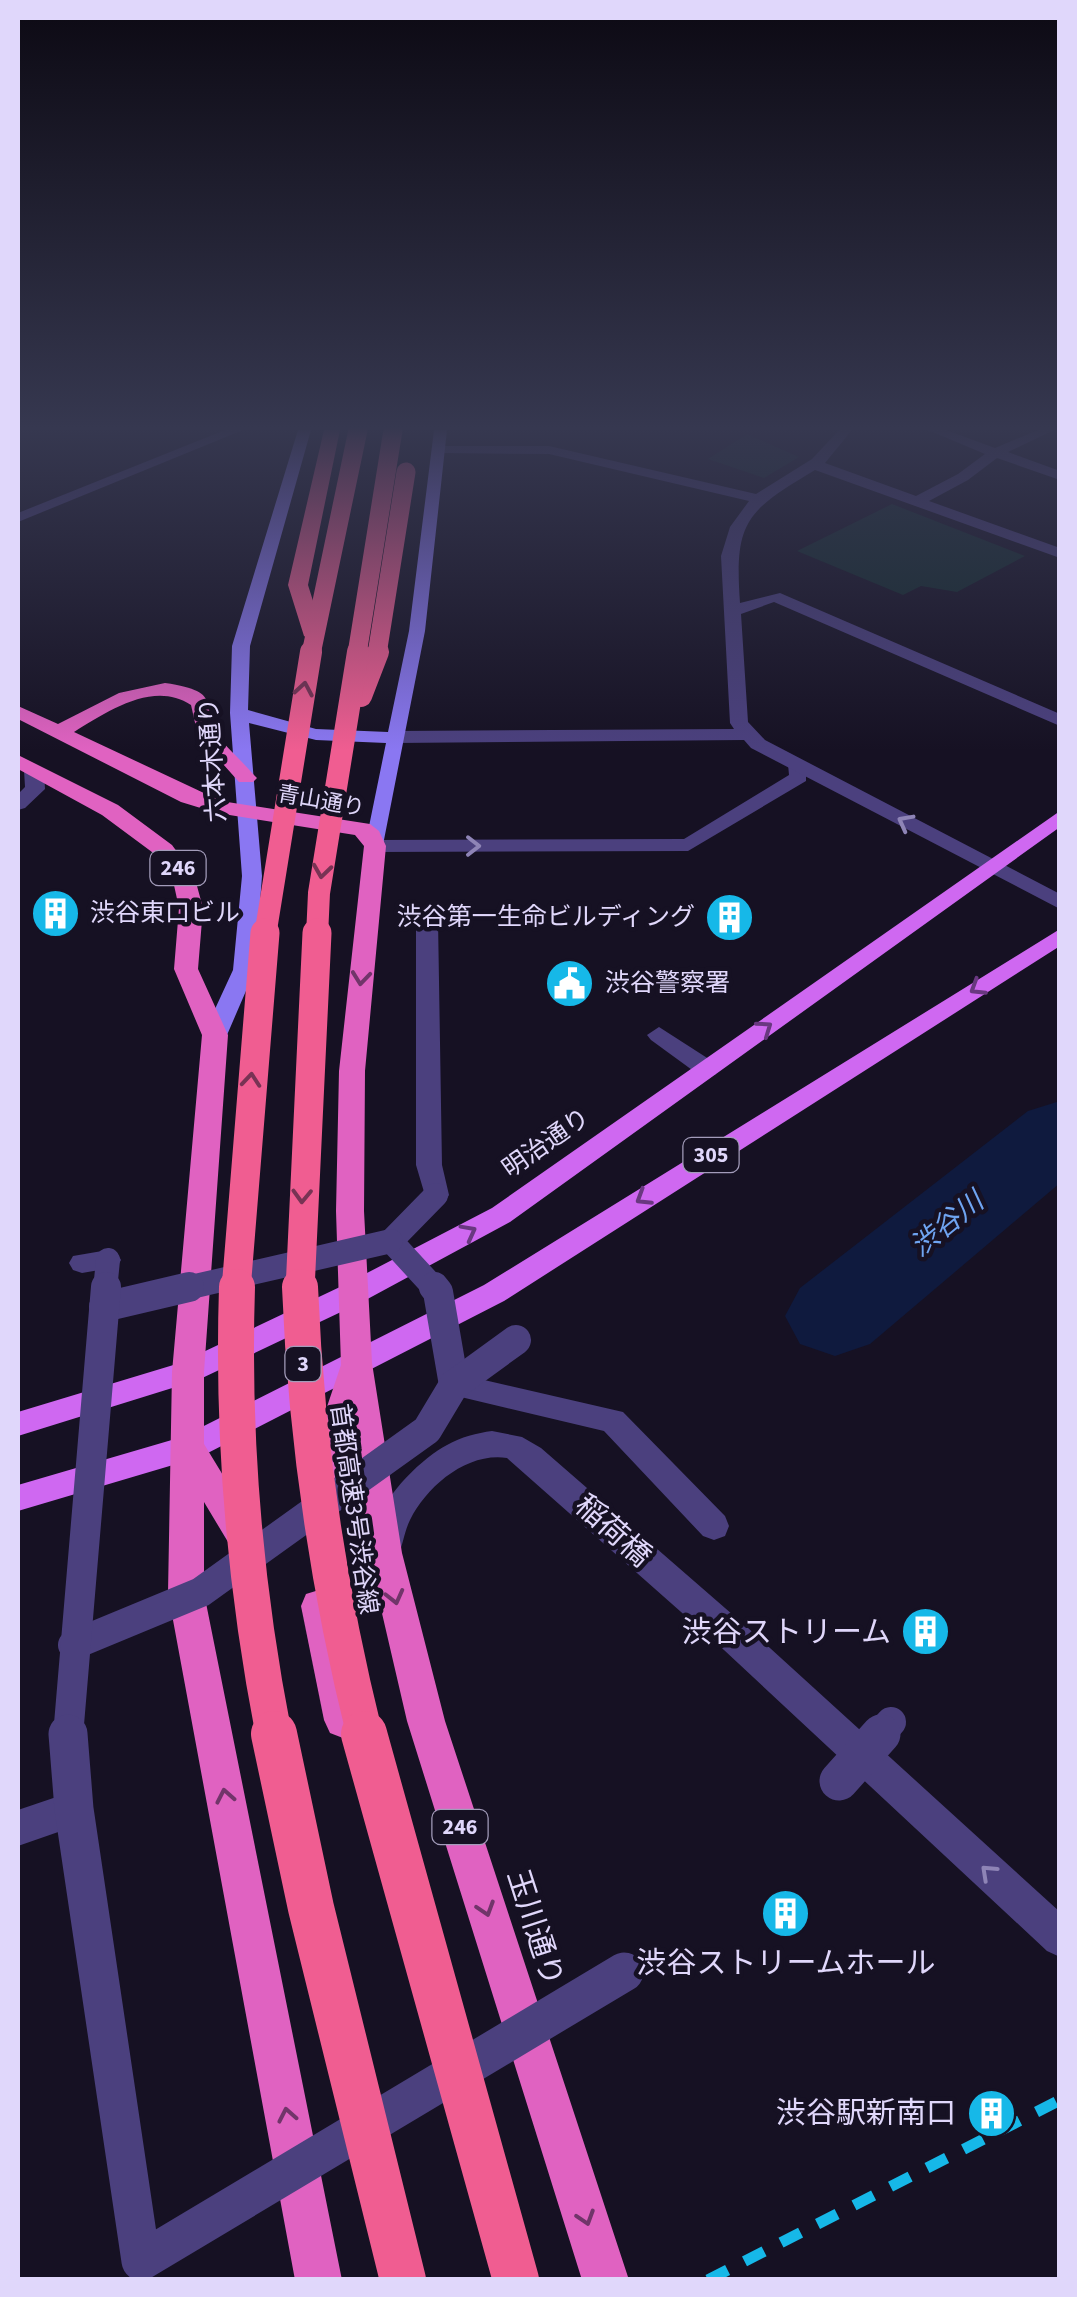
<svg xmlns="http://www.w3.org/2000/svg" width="1077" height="2297" font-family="'Source Sans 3','Noto Sans JP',sans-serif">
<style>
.green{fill:#142b2d}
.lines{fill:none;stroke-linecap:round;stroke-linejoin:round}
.river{fill:#0f1a3e;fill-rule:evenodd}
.service{fill:#4b407e;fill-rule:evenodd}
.pedestrian{fill:#4b407e;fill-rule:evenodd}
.minor{fill:#4b407e;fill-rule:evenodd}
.secondary{fill:#8a77f2;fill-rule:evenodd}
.primary{fill:#cf68f1;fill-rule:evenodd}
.trunk{fill:#e062c1;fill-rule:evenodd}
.motorway{fill:#f05d91;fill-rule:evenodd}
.rail{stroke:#16b8e8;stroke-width:11;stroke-dasharray:22 19;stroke-linecap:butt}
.pedestrian-bridge-far2{stroke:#4b407e;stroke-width:24}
.pedestrian-bridge-far1{stroke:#4b407e;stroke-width:30}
.pedestrian-bridge{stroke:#4b407e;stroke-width:39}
.motorway-bridge-far4{stroke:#f05d91;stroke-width:19}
.motorway-bridge-far3{stroke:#f05d91;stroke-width:22}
.motorway-bridge-far2{stroke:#f05d91;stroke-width:29}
.motorway-bridge-far1{stroke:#f05d91;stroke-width:36}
.motorway-bridge{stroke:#f05d91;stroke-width:46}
.oneway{stroke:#783354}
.oneway2{stroke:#8e84b6}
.oneway3{stroke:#71356a}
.oneway4{stroke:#693880}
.labels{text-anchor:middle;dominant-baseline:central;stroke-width:9;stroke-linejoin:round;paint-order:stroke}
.far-street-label{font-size:22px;fill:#e0d7fb;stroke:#161123}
.shield{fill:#161123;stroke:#a39cba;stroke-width:2.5}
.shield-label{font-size:22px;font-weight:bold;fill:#e0d7fb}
.street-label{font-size:25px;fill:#e0d7fb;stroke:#161123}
.poi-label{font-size:25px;fill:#e0d7fb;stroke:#161123;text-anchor:start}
.water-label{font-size:28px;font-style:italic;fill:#6fa4f1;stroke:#161123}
.near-street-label{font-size:30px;fill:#e0d7fb;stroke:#161123}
.near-poi-label{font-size:30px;fill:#e0d7fb;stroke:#161123;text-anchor:end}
</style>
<rect width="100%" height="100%" fill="#161123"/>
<g class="green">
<path d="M747,434L799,457L764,478L708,459Z"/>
<path d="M892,504L1025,556L957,592L921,586L903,595L797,551Z"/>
</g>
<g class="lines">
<path class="river" d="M1060,1101V1183L870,1344L835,1356L800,1344L785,1316L800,1288L1028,1111Z"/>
<g class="service">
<path d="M797,758L806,764V781L688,851L375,852L365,846L375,840L684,839L789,775L788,764Z"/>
<path d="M659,1027L715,1063L719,1069L715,1075H699L651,1040L647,1035Z"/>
</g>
<g class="pedestrian">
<path d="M437,906L448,913L438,920L442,1165L449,1195L445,1202H427L416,1165V917Z"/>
<path d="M108,1250L117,1253L121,1260L117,1267L82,1273L73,1270L69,1263L73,1256Z"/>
<path d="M454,1373L623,1412L725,1516L729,1526L725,1536L714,1540L703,1536L604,1431L444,1393L440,1385L444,1377Z"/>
<path d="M74,1791L87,1796L92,1809L87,1822L18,1846V1810Z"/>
</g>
<g class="minor">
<path d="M225,430H243L18,522V513Z"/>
<path d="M839,430H852L825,463L916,496L958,474L985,454L928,430H946L995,448L1038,430H1054L1008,452L1060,471V480L997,458L968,480L929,501L1060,548V558L815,470C747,511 734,520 740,603L780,593L1060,714V726L774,602L741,614L748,722L765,740L1060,894V909L751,748L744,740L396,743L387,737L396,731L734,729L730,723L721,556L730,527L749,501L549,454L439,453L434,452V446H549L756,494L812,459Z"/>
<path d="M34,764L44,770L45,789L25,808L18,810V794L25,787L24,770Z"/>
<path d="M492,1431L522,1437L541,1448L748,1628L1060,1912V1957L1047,1951L724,1650L507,1458C467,1452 427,1486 410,1520C404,1532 403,1546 397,1558L386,1562L375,1558C358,1520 416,1461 447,1445C461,1437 477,1433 492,1431Z"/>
</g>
<path class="secondary" d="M298,430H311L250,646L248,710L316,729L388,732L409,631L434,430H447L425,631L382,850L375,852L365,846L386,743L316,740L249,723L262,876L255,970L227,1035L215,1043L203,1035L233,970L242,876L230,713L232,646Z"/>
<g class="primary">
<path d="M1060,811V827L510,1222L362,1302L198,1380L18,1436V1412L180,1363L342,1286L492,1208Z"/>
<path d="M1060,929V946L504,1301L200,1457L18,1511V1485L182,1437L484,1285Z"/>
</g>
<g class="trunk">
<path d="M165,683C228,692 197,707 220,739C230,751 243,762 253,774L257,778L253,782H239L198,736L191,705C153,680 107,712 74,732L221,801L370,824L379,831L386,846L365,1071L364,1211L372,1363L402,1553L445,1721L629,2280H582L407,1721L368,1553L350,1432L331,1491L319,1495L307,1491L302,1481L341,1365L336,1211L339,1071L364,846L355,835L217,813L181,802L18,719V706L58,724L119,693Z"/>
<path d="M18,755L118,805L172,845L194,875L203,908L198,969L228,1035L204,1372V1444L260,1536L255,1547L243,1551L231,1547L204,1502V1593L342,2280H295L168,1593L172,1372L202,1035L174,969L179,908L172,876L156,855L102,815L18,769Z"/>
<path d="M319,1590L332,1594L337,1606L362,1720L356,1733L343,1738L330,1733L324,1720L301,1606L306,1594Z"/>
</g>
<path class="motorway" d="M324,430H340L308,585L324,636L314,642L304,636L288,585Z"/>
<path class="rail" d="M708,2280L1060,2100"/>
<g class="pedestrian-bridge-far2">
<path d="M436,1195L391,1241L436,1290"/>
<path d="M105,1290L108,1260"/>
<path d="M178,1290L391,1241"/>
</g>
<g class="pedestrian-bridge-far1">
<path d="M434,1287L438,1292L454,1385"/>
<path d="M104,1307L189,1287"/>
<path d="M73,1645L201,1592L427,1430L454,1385L516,1340"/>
<path d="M68,1736L106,1287"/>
<path d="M878,1736L891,1722"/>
</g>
<g class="pedestrian-bridge">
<path d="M68,1734L74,1809L141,2261L624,1972"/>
<path d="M839,1781L881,1734"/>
</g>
<g class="motorway-bridge-far4">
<path d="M311,654L358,430"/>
<path d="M357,654L393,430"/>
<path d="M377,654L406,472"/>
</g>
<g class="motorway-bridge-far3">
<path d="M361,696L378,652"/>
<path d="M265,936L311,652"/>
<path d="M317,936L319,893L358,652"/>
</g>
<g class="motorway-bridge-far2">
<path d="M236,1290L265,933"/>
<path d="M300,1290L317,933"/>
</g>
<g class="motorway-bridge-far1">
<path d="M237,1287C232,1439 245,1588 274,1736"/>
<path d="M300,1287C306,1440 328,1588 365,1736"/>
</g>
<g class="motorway-bridge">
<path d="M274,1734L311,1908L403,2280"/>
<path d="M364,1734L516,2280"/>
</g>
</g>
<defs><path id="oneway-chevron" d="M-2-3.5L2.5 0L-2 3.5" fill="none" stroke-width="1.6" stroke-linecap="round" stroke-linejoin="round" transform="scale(2.5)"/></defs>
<g class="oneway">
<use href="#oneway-chevron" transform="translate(304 689) rotate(-80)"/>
<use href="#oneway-chevron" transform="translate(322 871) rotate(98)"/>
<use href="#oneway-chevron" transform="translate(251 1080) rotate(-85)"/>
<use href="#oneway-chevron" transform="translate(302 1196) rotate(92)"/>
</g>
<g class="oneway2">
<use href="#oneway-chevron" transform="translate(905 822) rotate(-152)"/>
<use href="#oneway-chevron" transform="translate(473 846)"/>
<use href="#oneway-chevron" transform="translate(988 1872) rotate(-137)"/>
</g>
<g class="oneway3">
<use href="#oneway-chevron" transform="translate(361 978) rotate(96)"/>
<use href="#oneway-chevron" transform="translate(395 1597) rotate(76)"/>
<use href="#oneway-chevron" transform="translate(225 1796) rotate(-101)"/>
<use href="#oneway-chevron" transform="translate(486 1909) rotate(72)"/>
<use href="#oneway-chevron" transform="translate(287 2115) rotate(-101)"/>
<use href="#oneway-chevron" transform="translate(586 2218) rotate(72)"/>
</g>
<g class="oneway4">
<use href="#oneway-chevron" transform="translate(977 988) rotate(148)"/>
<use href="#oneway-chevron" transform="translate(765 1028) rotate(-35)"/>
<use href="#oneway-chevron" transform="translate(643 1198) rotate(148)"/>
<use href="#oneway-chevron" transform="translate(469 1232) rotate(-28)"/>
</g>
<linearGradient id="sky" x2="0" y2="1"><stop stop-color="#0c0913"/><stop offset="0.57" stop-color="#363850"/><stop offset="1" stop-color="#363850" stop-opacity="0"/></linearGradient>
<rect width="1077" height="751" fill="url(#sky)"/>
<defs>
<symbol id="building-disc" viewBox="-11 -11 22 22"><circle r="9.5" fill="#16b8e8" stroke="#161123"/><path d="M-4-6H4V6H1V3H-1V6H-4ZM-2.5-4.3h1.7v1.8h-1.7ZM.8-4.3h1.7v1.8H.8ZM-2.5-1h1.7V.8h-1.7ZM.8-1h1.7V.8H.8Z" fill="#fff"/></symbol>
<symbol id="civic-disc" viewBox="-11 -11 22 22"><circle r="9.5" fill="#16b8e8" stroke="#161123"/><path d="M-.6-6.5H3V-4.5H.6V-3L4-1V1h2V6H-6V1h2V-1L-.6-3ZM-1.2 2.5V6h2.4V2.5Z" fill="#fff"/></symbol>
</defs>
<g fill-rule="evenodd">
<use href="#building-disc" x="28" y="886" width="55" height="55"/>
<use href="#building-disc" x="702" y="890" width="55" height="55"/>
<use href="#civic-disc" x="542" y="956" width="55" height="55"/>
<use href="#building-disc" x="898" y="1604" width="55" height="55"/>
<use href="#building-disc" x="758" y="1886" width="55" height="55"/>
<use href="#building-disc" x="964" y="2086" width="55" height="55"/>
</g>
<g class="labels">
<g class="far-street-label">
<text transform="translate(321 801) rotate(10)">青山通り</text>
</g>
<g class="shield">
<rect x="150.5" y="851" width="55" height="34" rx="8"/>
<rect x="683.5" y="1138" width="55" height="34" rx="8"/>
<rect x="285.5" y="1347" width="35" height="34" rx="8"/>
<rect x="432.5" y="1810" width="55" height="34" rx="8"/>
</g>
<g class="shield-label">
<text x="178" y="868">246</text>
<text x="711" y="1155">305</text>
<text x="303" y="1364">3</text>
<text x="460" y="1827">246</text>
</g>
<g class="street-label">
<text transform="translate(213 760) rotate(-94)">六本木通り</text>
<text transform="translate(546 1143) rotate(-35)">明治通り</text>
<text transform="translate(354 1509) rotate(82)">首都高速3号渋谷線</text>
</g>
<g class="poi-label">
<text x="90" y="913">渋谷東口ビル</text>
<text x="695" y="917" text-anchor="end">渋谷第一生命ビルディング</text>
<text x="605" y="983">渋谷警察署</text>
</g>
<g class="water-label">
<text transform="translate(947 1224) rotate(-39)">渋谷川</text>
</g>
<g class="near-street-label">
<text transform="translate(613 1531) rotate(42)">稲荷橋</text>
<text transform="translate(535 1928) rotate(72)">玉川通り</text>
</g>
<g class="near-poi-label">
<text x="891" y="1632">渋谷ストリーム</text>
<text x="786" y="1963" text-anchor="middle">渋谷ストリームホール</text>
<text x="956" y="2113">渋谷駅新南口</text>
</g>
</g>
<rect width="1077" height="2297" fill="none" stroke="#e0d7fb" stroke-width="40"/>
</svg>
